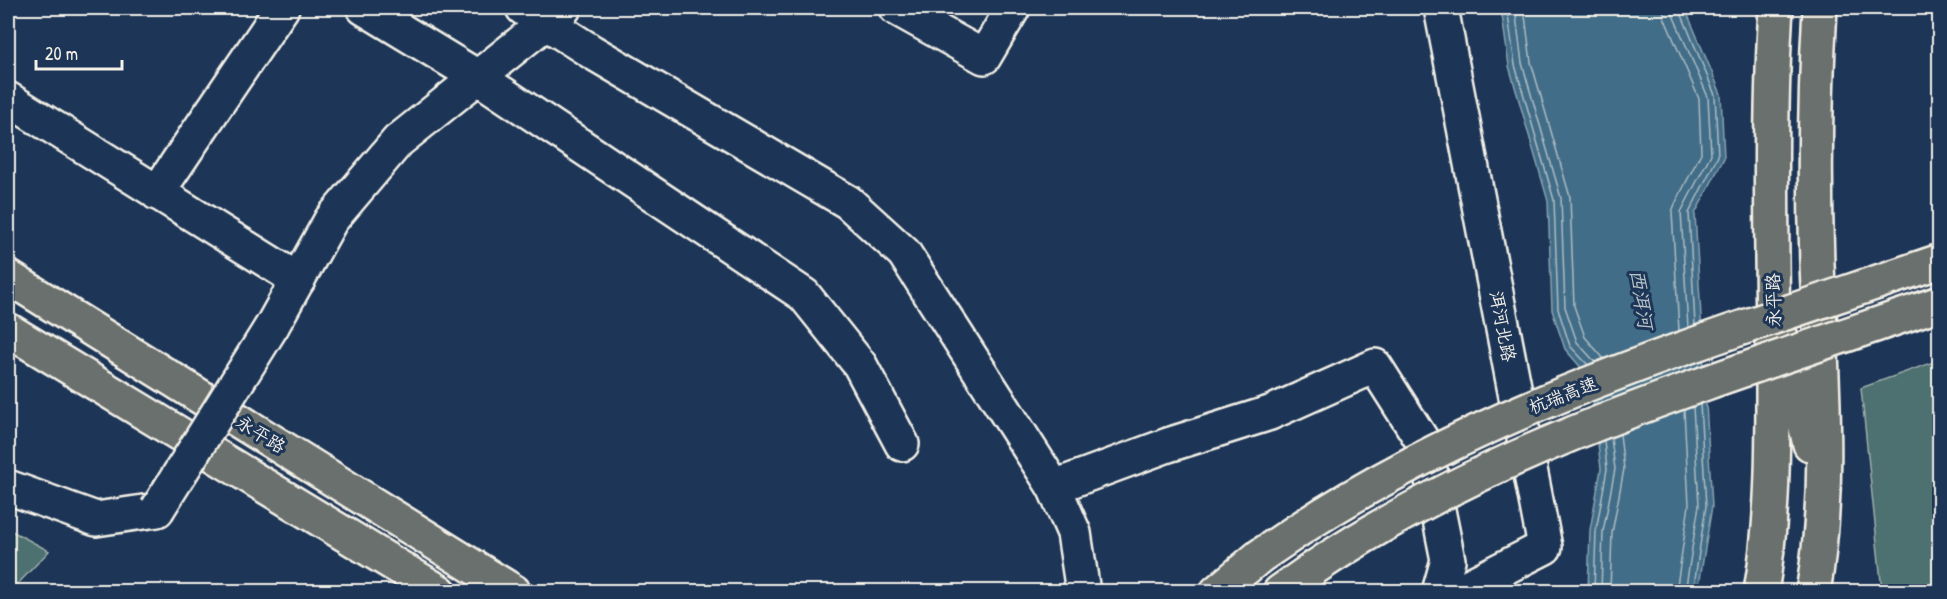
<svg xmlns="http://www.w3.org/2000/svg" width="1947" height="599" font-family="'Patrick Hand','LXGW WenKai TC',sans-serif">
<style>
.green{fill:#4d6f6f;stroke:#a0b0ac;stroke-width:1.5}
.water{fill:#426d88;stroke:#89a2ae;stroke-width:1.5}
.lines{fill:none;stroke-linecap:round;stroke-linejoin:round}
.shore{stroke:#adbcc2;stroke-width:1.5}
.minor-casing{stroke:#f4f1e8;stroke-width:38}
.highway-casing{stroke:#f4f1e8;stroke-width:38}
.minor{stroke:#1d3557;stroke-width:33}
.highway{stroke:#6b706d;stroke-width:33}
.minor-bridge-casing{stroke:#f4f1e8;stroke-width:38;stroke-linecap:butt}
.highway-bridge-casing{stroke:#f4f1e8;stroke-width:38;stroke-linecap:butt}
.minor-bridge{stroke:#1d3557;stroke-width:33}
.highway-bridge{stroke:#6b706d;stroke-width:33}
.labels{text-anchor:middle;dominant-baseline:central;stroke-width:6;stroke-linejoin:round;paint-order:stroke}
.street-label{font-size:18px;fill:#f4f1e8;stroke:#1d3557}
.water-label{font-size:20px;font-style:italic;fill:#b6c3c6;stroke:#1d3557}
</style>
<rect width="100%" height="100%" fill="#1d3557"/>
<filter id="ink" filterUnits="userSpaceOnUse"><feTurbulence type="fractalNoise" baseFrequency=".0167" numOctaves="2"/><feDisplacementMap in="SourceGraphic" scale="12" xChannelSelector="R" yChannelSelector="G"/><feConvolveMatrix kernelMatrix="1 2 1 2 8 2 1 2 1" color-interpolation-filters="sRGB"/></filter>
<g filter="url(#ink)">
<g class="green">
<path d="M1939,360V591H1882L1861,388Z"/>
<path d="M8,529L49,551L11,591H8Z"/>
</g>
<path class="water" d="M1501,8H1685L1721,94L1724,158L1695,214L1712,506L1698,591H1588L1590,530L1601,469L1590,378L1565,349L1552,310L1548,201L1509,66Z"/>
<g class="lines">
<g class="shore">
<path d="M1507,8L1515,65L1554,200L1558,309L1570,346L1588,365"/>
<path d="M1515,8L1522,63L1561,198L1565,307L1577,342L1595,362"/>
<path d="M1524,8L1531,62L1570,197L1574,306L1585,337L1604,359"/>
<path d="M1663,8L1664,17L1699,99L1701,153L1675,204L1672,212L1679,331"/>
<path d="M1672,8L1673,15L1708,97L1711,154L1681,212L1688,328"/>
<path d="M1679,8L1715,95L1718,156L1689,213L1695,325"/>
<path d="M1594,592L1596,531L1607,469L1604,441"/>
<path d="M1601,592L1603,532L1615,469L1611,438"/>
<path d="M1610,592L1612,533L1624,469L1620,434"/>
<path d="M1676,592L1689,505L1684,410"/>
<path d="M1685,592L1699,505L1693,407"/>
<path d="M1693,592L1706,506L1700,404"/>
</g>
<defs>
<g id="minor">
<path d="M364,8L476,76L804,295L860,365L902,444"/>
<path d="M523,8L592,52L848,202L904,253L1054,487L1074,533L1083,592"/>
<path d="M896,8L984,57L1013,8"/>
<path d="M1441,8L1545,547L1457,592"/>
<path d="M8,99L298,280"/>
<path d="M157,193L282,8"/>
<path d="M272,326L331,220L398,141L564,8"/>
<path d="M8,487L96,519L157,510"/>
<path d="M1054,487L1168,445L1270,413L1375,366L1425,445L1448,560L1439,592"/>
</g>
<g id="highway">
<path d="M8,277L514,592"/>
<path d="M8,330L440,592"/>
<path d="M1785,343L1810,444"/>
<path d="M1217,592L1260,556L1297,531"/>
<path d="M1280,592L1314,568"/>
<path d="M1761,592C1773,522 1773,452 1773,382C1773,257 1768,132 1776,8"/>
<path d="M1813,592C1832,484 1821,372 1817,263C1814,178 1815,93 1820,8"/>
</g>
</defs>
<use href="#minor" class="minor-casing"/>
<use href="#highway" class="highway-casing"/>
<use href="#minor" class="minor"/>
<use href="#highway" class="highway"/>
<defs>
<path id="minor-bridge" d="M157,510L272,326"/>
<g id="highway-bridge">
<path d="M1297,531C1492,402 1721,336 1940,261"/>
<path d="M1314,568C1503,441 1726,377 1940,303"/>
</g>
</defs>
<use href="#minor-bridge" class="minor-bridge-casing"/>
<use href="#highway-bridge" class="highway-bridge-casing"/>
<use href="#minor-bridge" class="minor-bridge"/>
<use href="#highway-bridge" class="highway-bridge"/>
</g>
</g>
<g class="labels">
<g class="street-label">
<text transform="translate(1773 300) rotate(-91)">永平路</text>
<text transform="translate(1503 326) rotate(79)">洱河北路</text>
<text transform="translate(1563 395) rotate(-21)">杭瑞高速</text>
<text transform="translate(261 434) rotate(32)">永平路</text>
</g>
<g class="water-label">
<text transform="translate(1642 299) rotate(81)">西洱河</text>
</g>
</g>
<rect width="1947" height="599" fill="none" stroke="#1d3557" stroke-width="30"/>
<rect x="15" y="15" width="1917" height="569" fill="none" stroke="#f4f1e8" stroke-width="2" filter="url(#ink)"/>
<path d="M36 60v9h86v-9" fill="none" stroke="#f4f1e8" stroke-width="3"/>
<text x="45" y="60" font-size="18" fill="#f4f1e8" stroke="#1d3557" stroke-width="4.5" paint-order="stroke">20 m</text>
</svg>
